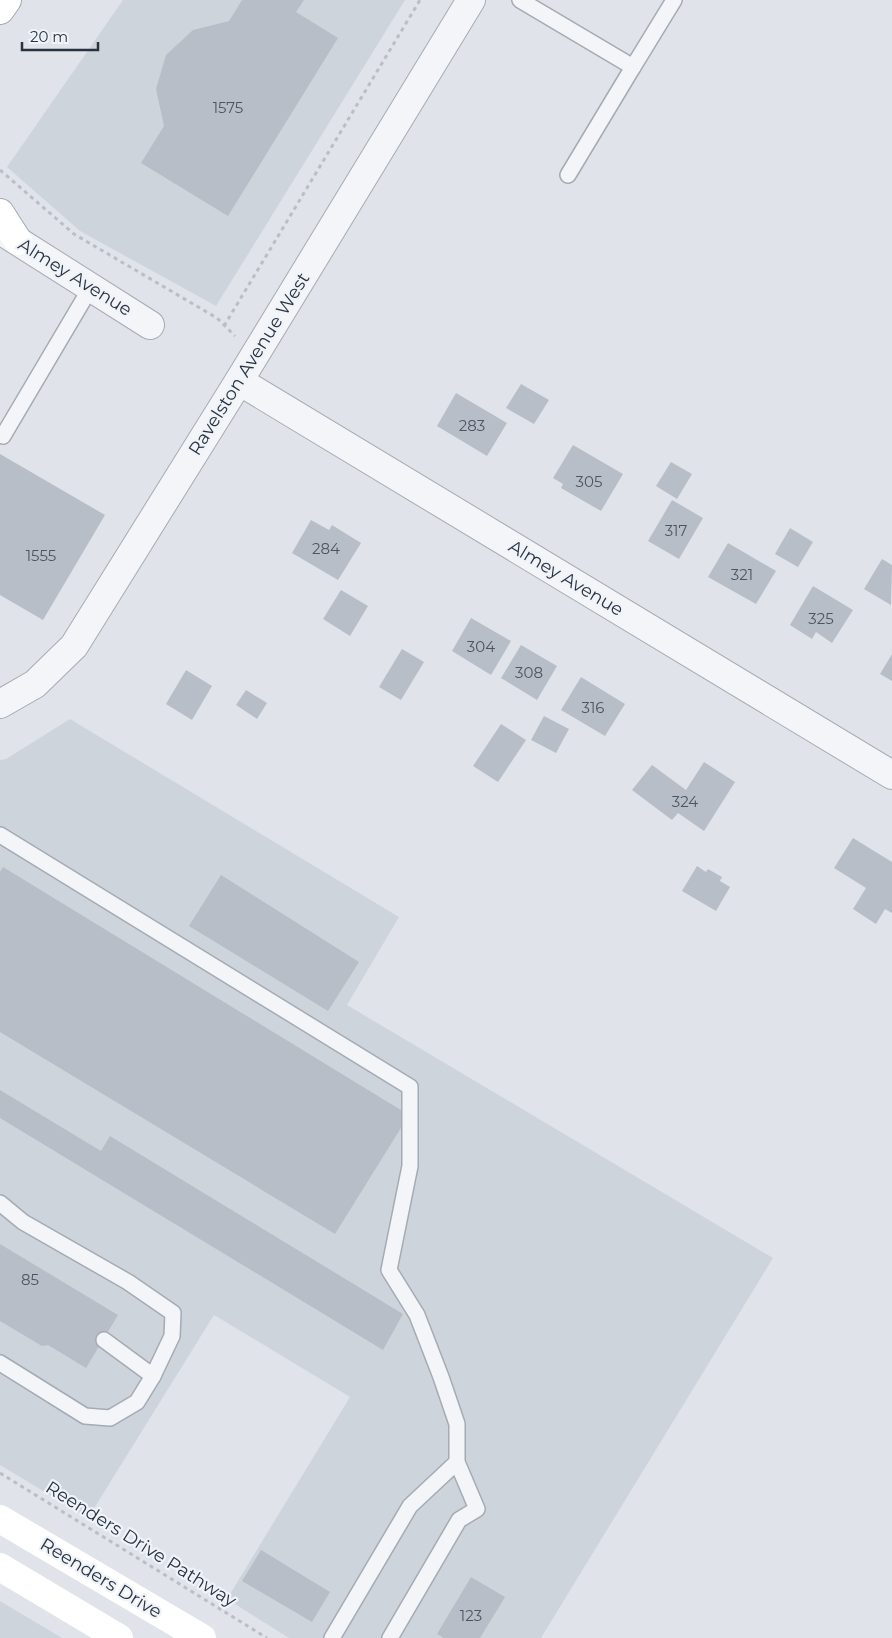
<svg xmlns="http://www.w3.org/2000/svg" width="892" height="1638" font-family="Montserrat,sans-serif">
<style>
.built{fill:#ced4dc}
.building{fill:#b7bec7}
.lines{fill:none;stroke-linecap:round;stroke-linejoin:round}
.lane-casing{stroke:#a5abb4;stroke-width:18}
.street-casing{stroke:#a5abb4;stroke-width:30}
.primary-casing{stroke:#9fa9b6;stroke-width:30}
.path{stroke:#babfc5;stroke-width:3;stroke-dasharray:4 4;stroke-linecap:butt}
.lane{stroke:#f3f5f8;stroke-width:15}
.street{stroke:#f3f5f8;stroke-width:28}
.secondary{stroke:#fff;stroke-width:28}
.primary{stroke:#fff;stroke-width:28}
.labels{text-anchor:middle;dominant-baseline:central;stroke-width:4.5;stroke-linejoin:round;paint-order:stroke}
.number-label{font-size:15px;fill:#4c5663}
.street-label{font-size:18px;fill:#283342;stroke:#f0f3f7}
</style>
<rect width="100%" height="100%" fill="#e0e4ea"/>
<g class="built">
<path d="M123,0H405L216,306L80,231L7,167Z"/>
<path d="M70,719L399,917L347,1005L773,1258L541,1638H289L227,1599L350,1397L214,1315L88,1518L0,1465V760L6,759Z"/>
<path d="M0,1601L62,1638H0Z"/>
</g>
<g class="building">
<path d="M242,0H304L296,12L338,38L228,216L141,163L164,126L156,89L166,55L193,30L229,21Z"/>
<path d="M521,384L549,400L534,424L506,408Z"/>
<path d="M456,393L507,423L487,456L437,426Z"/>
<path d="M573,445L623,474L601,511L561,488L563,484L553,478Z"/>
<path d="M0,454L105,515L43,620L0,595Z"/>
<path d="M671,462L692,474L677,499L656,486Z"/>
<path d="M672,500L703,518L679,559L648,541Z"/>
<path d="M311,520L329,530L332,525L361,543L338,580L292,553Z"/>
<path d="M790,528L813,542L798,567L775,554Z"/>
<path d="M728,543L776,571L756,604L708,577Z"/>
<path d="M882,559L892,565L891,605L864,589Z"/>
<path d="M813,586L853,610L832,643L816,632L812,639L790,625Z"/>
<path d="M341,590L368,606L350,636L323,619Z"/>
<path d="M471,618L511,641L491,675L452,651Z"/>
<path d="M521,645L557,666L537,700L501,678Z"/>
<path d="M402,649L424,662L401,700L379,687Z"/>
<path d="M892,654V681L880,674Z"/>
<path d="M186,670L212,686L192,720L166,704Z"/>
<path d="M581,677L625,704L605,736L561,710Z"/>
<path d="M246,690L267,703L257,719L236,705Z"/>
<path d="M544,716L569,729L556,753L531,740Z"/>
<path d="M501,724L526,740L498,782L473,766Z"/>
<path d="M704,762L735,782L704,831L678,813L672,820L632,790L652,765L686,790Z"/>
<path d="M853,838L892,862V913L885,909L876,924L853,909L866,888L834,868Z"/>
<path d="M697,866L706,872L708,869L722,877L720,881L730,887L716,911L682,891Z"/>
<path d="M3,867L409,1115L335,1234L0,1032V872Z"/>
<path d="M221,875L359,962L328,1011L189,926Z"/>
<path d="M0,1090L101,1151L110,1136L403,1314L383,1350L0,1118Z"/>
<path d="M0,1244L118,1315L86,1368L48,1345L42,1346L0,1321Z"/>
<path d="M261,1550L330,1592L312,1622L242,1581Z"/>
<path d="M471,1577L505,1597L480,1638H444L437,1634Z"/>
</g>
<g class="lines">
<defs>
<g id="lane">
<path d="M520,0L633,67L674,0"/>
<path d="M568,175L633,67"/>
<path d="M0,435L3,436L91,287"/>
<path d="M0,835L410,1087V1166L389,1270L417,1315L441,1377L457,1424V1462L477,1509L459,1520L390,1638"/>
<path d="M0,1203L23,1222L128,1282L173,1313L172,1336L153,1376L137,1402L110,1418L85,1416L0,1363"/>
<path d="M104,1340L153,1376"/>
<path d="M332,1638L410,1506L457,1462"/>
</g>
<g id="street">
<path d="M0,230L150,325"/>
<path d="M239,381L892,775"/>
<path d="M0,704L35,684L74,646L239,381L471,0"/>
</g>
<g id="primary">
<path d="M0,10L7,0"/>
<path d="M0,213L18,241"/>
</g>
</defs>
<use href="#lane" class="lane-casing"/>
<use href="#street" class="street-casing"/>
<use href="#primary" class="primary-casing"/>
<g class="path">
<path d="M0,170L74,234L217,318L235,336"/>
<path d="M224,326L420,0"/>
<path d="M0,1473L267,1638"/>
</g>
<use href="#lane" class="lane"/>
<use href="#street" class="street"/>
<g class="secondary">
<path d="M0,1519L202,1638"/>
<path d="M0,1567L119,1638"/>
</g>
<use href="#primary" class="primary"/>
</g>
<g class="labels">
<g class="number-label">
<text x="228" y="107">1575</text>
<text x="472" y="425">283</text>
<text x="589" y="481">305</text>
<text x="676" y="530">317</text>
<text x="326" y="548">284</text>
<text x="41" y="555">1555</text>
<text x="742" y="574">321</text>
<text x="821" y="618">325</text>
<text x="481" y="646">304</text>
<text x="529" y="672">308</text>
<text x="593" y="707">316</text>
<text x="685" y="801">324</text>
<text x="30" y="1279">85</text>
<text x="471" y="1615">123</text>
</g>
<g class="street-label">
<text transform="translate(75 277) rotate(32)">Almey Avenue</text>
<text transform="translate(249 364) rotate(-58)">Ravelston Avenue West</text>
<text transform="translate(566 578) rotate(31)">Almey Avenue</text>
<text transform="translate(141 1544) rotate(32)">Reenders Drive Pathway</text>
<text transform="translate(101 1578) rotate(31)">Reenders Drive</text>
</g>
</g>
<path d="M22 42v8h76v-8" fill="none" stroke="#283342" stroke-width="2.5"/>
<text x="30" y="42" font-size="15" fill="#283342" stroke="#f0f3f7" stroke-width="4" paint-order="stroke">20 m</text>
</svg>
